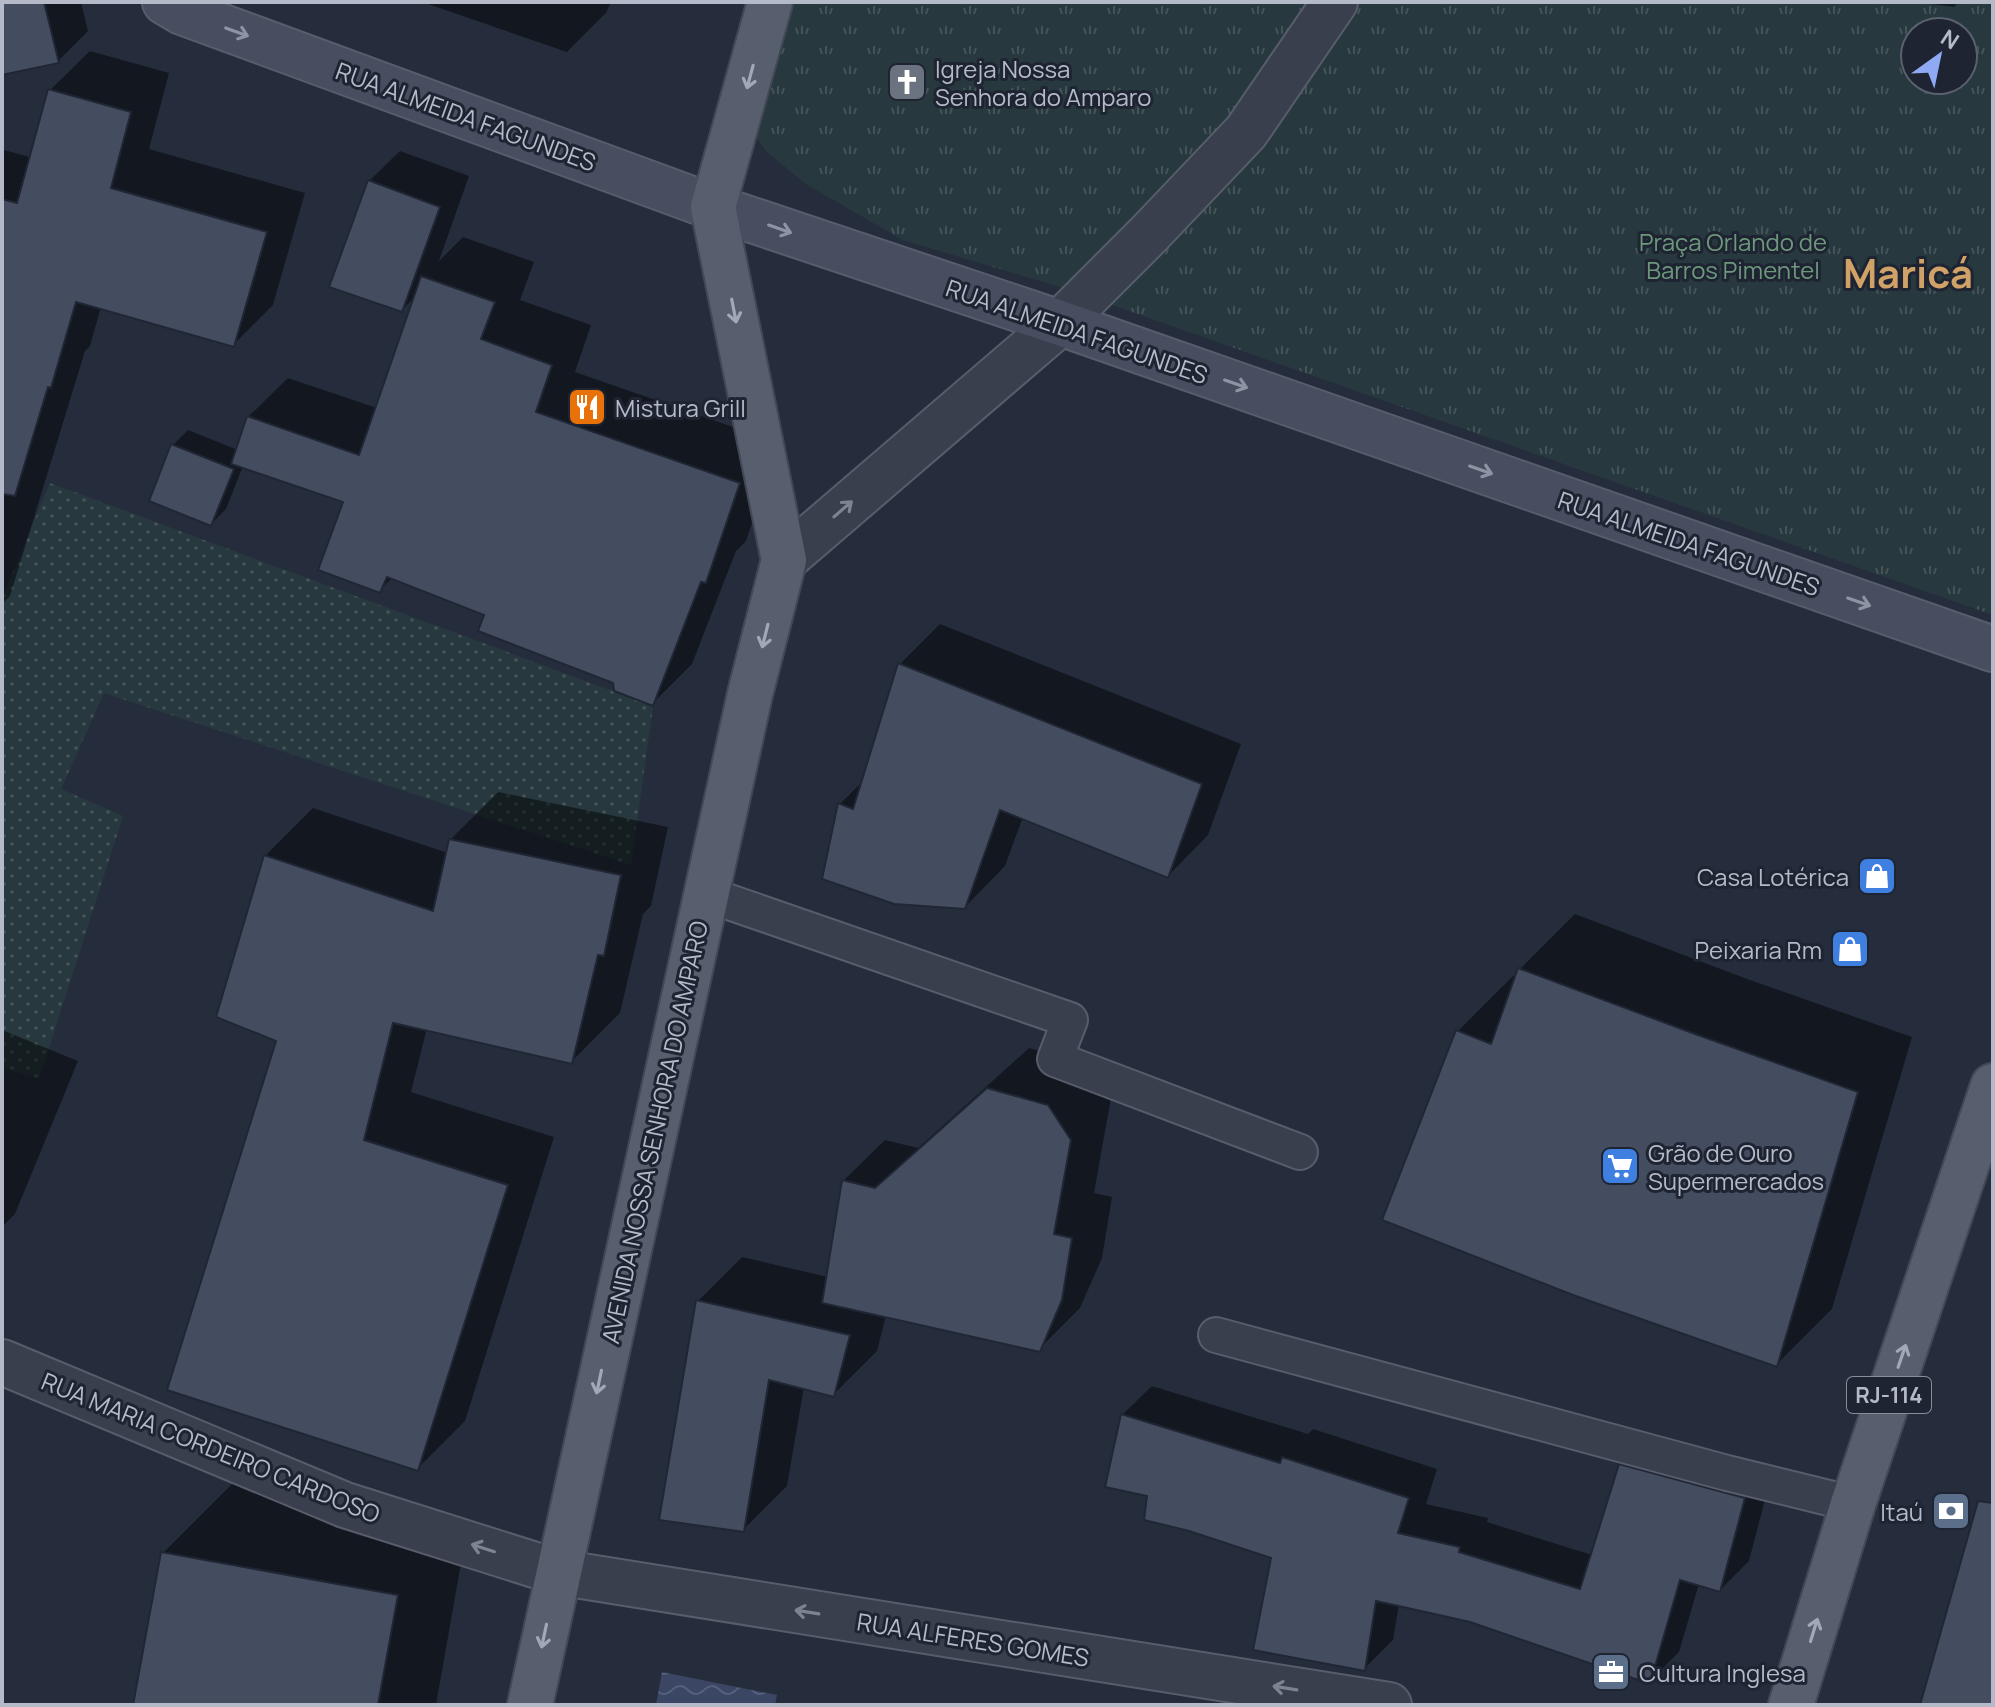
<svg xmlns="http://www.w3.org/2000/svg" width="1995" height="1707" font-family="Manrope,sans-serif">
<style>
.grass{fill:url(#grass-dots)}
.park{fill:url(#park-tufts);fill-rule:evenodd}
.water{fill:url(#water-waves)}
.shadow{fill:#0007}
.building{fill:#444c5f;stroke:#202634;stroke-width:2}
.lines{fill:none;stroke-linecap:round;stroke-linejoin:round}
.lane-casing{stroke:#575d6b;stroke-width:38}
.street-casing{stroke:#575d6b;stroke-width:48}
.secondary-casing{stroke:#575d6b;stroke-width:48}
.primary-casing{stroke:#424856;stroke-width:48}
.lane{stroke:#393f4d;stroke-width:34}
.street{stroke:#393f4d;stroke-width:44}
.secondary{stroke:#474e60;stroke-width:44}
.primary{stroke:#575e6d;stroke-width:44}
.oneway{stroke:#8e94a4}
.oneway2{stroke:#a2a8b6}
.oneway3{stroke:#7d8391}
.labels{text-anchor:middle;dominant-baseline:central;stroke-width:6;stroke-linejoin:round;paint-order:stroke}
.shield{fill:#1e2432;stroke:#888d9b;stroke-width:2}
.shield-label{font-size:22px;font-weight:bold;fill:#b5bac8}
.poi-label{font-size:24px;fill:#b5bac8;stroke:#1e2432;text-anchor:start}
.street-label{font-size:24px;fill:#b5bac8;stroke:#1e2432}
.park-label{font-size:24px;fill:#6d987c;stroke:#1e2432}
.town-label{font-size:40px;font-weight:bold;fill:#d1a268;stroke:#1e2432}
</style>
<defs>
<pattern id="grass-dots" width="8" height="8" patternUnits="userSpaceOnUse" patternTransform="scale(2)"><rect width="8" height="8" fill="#27393e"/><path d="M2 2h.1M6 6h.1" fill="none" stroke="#445458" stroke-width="1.8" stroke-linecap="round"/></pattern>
<pattern id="park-tufts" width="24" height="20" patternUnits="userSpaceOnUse" patternTransform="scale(2)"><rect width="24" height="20" fill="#27393e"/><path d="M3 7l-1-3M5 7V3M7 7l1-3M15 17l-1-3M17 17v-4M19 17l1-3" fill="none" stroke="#445458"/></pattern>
<pattern id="water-waves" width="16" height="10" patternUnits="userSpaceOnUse" patternTransform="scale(2)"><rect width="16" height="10" fill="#3a4664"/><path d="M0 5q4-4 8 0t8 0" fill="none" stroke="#545f79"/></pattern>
</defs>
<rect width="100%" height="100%" fill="#252d3d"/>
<path class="grass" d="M50,483L653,706L631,865L104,693L61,789L123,816L39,1079L2,1067V598Z"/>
<path class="park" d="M776,2H1993V615L1067,289L903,240L806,184L767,152L737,111ZM1915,32H1963V80H1915Z"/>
<path class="water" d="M662,1672L777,1695L775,1705H656Z"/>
<g class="shadow">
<path d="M2,2H81L88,31L58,61L2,73Z"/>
<path d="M422,2H611L606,13L567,52Z"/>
<path d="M1917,2H1959L1954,7Z"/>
<path d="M90,51L169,73L149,149L305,193L273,305L234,344L101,307L90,346L85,351L10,596L2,604V151L4,150L30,157L50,90Z"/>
<path d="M400,151L469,176L439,261L463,237L534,262L520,300L591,325L575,372L779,443L746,541L736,551L692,664L652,704L487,613L393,577L379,591L345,501L243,466L226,509L211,524L151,500L173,445L188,430L238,450L248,417L288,378L377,408L417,295L402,310L369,181Z"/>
<path d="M940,624L1241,744L1208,835L1168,876L1023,817L1005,866L965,907L840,804L864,780L900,664Z"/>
<path d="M498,792L668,827L651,906L643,914L620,1013L572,1061L427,1028L411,1092L554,1137L465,1421L417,1469L279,1040L265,856L313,808L448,853L450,840Z"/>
<path d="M1575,914L1750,980L1912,1037L1832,1309L1777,1364L1458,1031L1513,976L1517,978L1520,969Z"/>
<path d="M2,1030L78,1061L15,1214L2,1227Z"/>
<path d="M1029,1048L1089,1064L1111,1098L1094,1193L1112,1197L1102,1258L1080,1308L1039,1349L886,1315L877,1351L833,1395L804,1387L787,1486L743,1530L698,1301L742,1257L828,1277L844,1180L885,1140L918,1148Z"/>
<path d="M1152,1386L1308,1434L1313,1429L1437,1469L1426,1504L1488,1518L1487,1522L1592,1555L1621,1466L1650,1436L1773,1469L1749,1561L1720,1590L1699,1584L1679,1652L1650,1681L1470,1620L1399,1604L1393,1640L1364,1669L1274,1557L1149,1494L1122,1415Z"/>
<path d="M234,1482L468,1524L436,1705H135L163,1553Z"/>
</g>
<g class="building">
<path d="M2,2H44L59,63L2,75Z"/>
<path d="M48,89L131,112L111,188L267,232L234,347L76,302L51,388L48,387L15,496L2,494V199L17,203Z"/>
<path d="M368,180L440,207L402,312L329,287Z"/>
<path d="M421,276L495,302L481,339L552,365L536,412L740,483L706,583L701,582L653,706L614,691L613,683L478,631L484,615L387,577L380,593L318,570L343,502L231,464L247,416L359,455Z"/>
<path d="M171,444L234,469L211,526L149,501Z"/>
<path d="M898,663L1202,784L1168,878L1000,810L965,909L894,904L822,879L838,803L853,809Z"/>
<path d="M449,839L621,875L604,956L598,955L572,1064L393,1023L364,1140L508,1185L418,1471L167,1390L276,1041L216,1017L264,855L433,911Z"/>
<path d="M1518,968L1695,1034L1858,1092L1777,1367L1573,1295L1382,1220L1456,1030L1491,1044Z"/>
<path d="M987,1088L1048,1105L1071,1140L1054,1234L1072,1238L1062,1300L1040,1352L822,1303L842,1180L875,1188Z"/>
<path d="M696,1300L850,1335L834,1397L769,1380L744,1532L659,1520Z"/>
<path d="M1121,1414L1280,1463L1282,1457L1409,1498L1398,1533L1460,1547L1459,1552L1580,1589L1619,1464L1745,1498L1720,1592L1680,1580L1650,1684L1470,1622L1376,1601L1365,1671L1253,1650L1271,1558L1189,1531L1144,1520L1147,1496L1105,1487Z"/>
<path d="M1978,1501L1993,1503V1705H1920Z"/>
<path d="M161,1552L398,1595L378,1705H133Z"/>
</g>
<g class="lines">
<defs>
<g id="lane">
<path d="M706,894L1070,1020L1055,1059L1300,1152"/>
<path d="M1216,1335L1727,1473L1853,1504"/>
</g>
<g id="street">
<path d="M784,560L1060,323L1149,234L1246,132L1335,2"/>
<path d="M2,1362L345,1505L557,1572L1389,1705"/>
</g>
<path id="secondary" d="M165,2L182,12L713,207L1060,323L1993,649"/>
<g id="primary">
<path d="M530,1705L750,694L784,560L713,207L770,2"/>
<path d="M1791,1705L1853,1504L1993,1086"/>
</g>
</defs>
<use href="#lane" class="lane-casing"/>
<use href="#street" class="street-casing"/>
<use href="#secondary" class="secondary-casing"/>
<use href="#primary" class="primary-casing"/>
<use href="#lane" class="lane"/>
<use href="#street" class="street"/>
<use href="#secondary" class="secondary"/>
<use href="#primary" class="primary"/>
</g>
<defs><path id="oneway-shaft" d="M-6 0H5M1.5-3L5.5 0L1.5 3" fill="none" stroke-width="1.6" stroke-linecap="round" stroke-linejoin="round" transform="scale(2)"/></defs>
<g class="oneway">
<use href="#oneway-shaft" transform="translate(237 32) rotate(20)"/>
<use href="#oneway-shaft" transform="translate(780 229) rotate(19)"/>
<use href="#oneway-shaft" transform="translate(1236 384) rotate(19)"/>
<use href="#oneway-shaft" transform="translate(1481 470) rotate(19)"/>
<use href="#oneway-shaft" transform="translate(1859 602) rotate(19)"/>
</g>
<g class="oneway2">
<use href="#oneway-shaft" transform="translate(750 77) rotate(105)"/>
<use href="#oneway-shaft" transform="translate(734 311) rotate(79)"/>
<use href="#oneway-shaft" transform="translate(765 636) rotate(104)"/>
<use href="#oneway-shaft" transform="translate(1902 1356) rotate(-71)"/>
<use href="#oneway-shaft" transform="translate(599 1382) rotate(102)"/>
<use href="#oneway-shaft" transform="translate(1814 1630) rotate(-73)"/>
<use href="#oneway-shaft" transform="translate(544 1636) rotate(102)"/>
</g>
<g class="oneway3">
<use href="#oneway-shaft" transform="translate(843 509) rotate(-41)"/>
<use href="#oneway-shaft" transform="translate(483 1548) rotate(-162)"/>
<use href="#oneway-shaft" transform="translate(807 1612) rotate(-171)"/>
<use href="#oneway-shaft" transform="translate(1285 1688) rotate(-171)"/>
</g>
<defs>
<symbol id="church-square" viewBox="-11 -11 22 22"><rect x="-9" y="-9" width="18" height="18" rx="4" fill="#6b7280" stroke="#1e2432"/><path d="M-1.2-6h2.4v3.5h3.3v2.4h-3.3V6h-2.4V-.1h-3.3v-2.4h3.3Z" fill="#fff"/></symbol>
<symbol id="restaurant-square" viewBox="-11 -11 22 22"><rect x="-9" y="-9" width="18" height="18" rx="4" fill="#e8710a" stroke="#1e2432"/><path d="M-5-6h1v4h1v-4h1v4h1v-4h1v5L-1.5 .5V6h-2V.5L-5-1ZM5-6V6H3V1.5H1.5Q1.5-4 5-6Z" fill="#fff"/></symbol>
<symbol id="shop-square" viewBox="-11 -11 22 22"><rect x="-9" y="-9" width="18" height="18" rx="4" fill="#3f7fe0" stroke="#1e2432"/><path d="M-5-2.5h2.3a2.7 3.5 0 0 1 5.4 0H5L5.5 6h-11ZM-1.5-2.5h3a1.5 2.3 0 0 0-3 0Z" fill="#fff"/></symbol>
<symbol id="supermarket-square" viewBox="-11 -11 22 22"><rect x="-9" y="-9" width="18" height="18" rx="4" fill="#3f7fe0" stroke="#1e2432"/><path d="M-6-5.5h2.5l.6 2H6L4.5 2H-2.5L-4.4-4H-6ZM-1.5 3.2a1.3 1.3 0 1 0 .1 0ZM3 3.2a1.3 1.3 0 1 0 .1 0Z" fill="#fff"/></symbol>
<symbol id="bank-square" viewBox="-11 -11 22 22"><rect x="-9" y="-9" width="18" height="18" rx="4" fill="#5c6f8a" stroke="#1e2432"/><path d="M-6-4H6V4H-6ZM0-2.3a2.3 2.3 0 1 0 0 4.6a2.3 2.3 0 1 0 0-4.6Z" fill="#fff"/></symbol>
<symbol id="office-square" viewBox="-11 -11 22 22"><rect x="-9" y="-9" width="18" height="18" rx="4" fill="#5c6f8a" stroke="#1e2432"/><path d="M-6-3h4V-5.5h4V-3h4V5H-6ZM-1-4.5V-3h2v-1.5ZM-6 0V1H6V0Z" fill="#fff"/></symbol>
</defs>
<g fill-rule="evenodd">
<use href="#church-square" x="885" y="60" width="44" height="44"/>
<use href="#restaurant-square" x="565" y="385" width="44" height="44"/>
<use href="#shop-square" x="1855" y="854" width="44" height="44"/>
<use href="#shop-square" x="1828" y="927" width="44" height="44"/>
<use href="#supermarket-square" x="1598" y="1144" width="44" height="44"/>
<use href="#bank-square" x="1929" y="1489" width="44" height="44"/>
<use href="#office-square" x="1589" y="1650" width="44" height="44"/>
</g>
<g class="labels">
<rect class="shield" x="1847" y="1377" width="84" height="36" rx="6"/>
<g class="shield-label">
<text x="1889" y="1395">RJ-114</text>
</g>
<g class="poi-label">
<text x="935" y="68">Igreja Nossa<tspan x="935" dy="28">Senhora do Amparo</tspan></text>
<text x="615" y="407">Mistura Grill</text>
<text x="1849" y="876" text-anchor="end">Casa Lotérica</text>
<text x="1822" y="949" text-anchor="end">Peixaria Rm</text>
<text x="1648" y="1152">Grão de Ouro<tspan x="1648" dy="28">Supermercados</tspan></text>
<text x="1923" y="1511" text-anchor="end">Itaú</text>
<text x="1639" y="1672">Cultura Inglesa</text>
</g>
<g class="street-label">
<text transform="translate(466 116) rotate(20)">RUA ALMEIDA FAGUNDES</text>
<text transform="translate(1077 331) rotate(19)">RUA ALMEIDA FAGUNDES</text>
<text transform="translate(1689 543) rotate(19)">RUA ALMEIDA FAGUNDES</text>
<text transform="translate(654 1132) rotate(-78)">AVENIDA NOSSA SENHORA DO AMPARO</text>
<text transform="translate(211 1447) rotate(22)">RUA MARIA CORDEIRO CARDOSO</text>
<text transform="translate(973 1639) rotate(9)">RUA ALFERES GOMES</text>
</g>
<g class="park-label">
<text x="1733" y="241">Praça Orlando de<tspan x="1733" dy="28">Barros Pimentel</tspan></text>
</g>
<g class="town-label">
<text x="1908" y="272">Maricá</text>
</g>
</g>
<rect width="1995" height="1707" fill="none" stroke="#b5bac8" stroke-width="8"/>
<g transform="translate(1939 56) rotate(33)"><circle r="38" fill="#1e2432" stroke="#5a606e" stroke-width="2"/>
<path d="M0-6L14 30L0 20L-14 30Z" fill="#8fa9f4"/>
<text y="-12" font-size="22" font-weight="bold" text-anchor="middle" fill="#b5bac8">N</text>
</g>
</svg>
